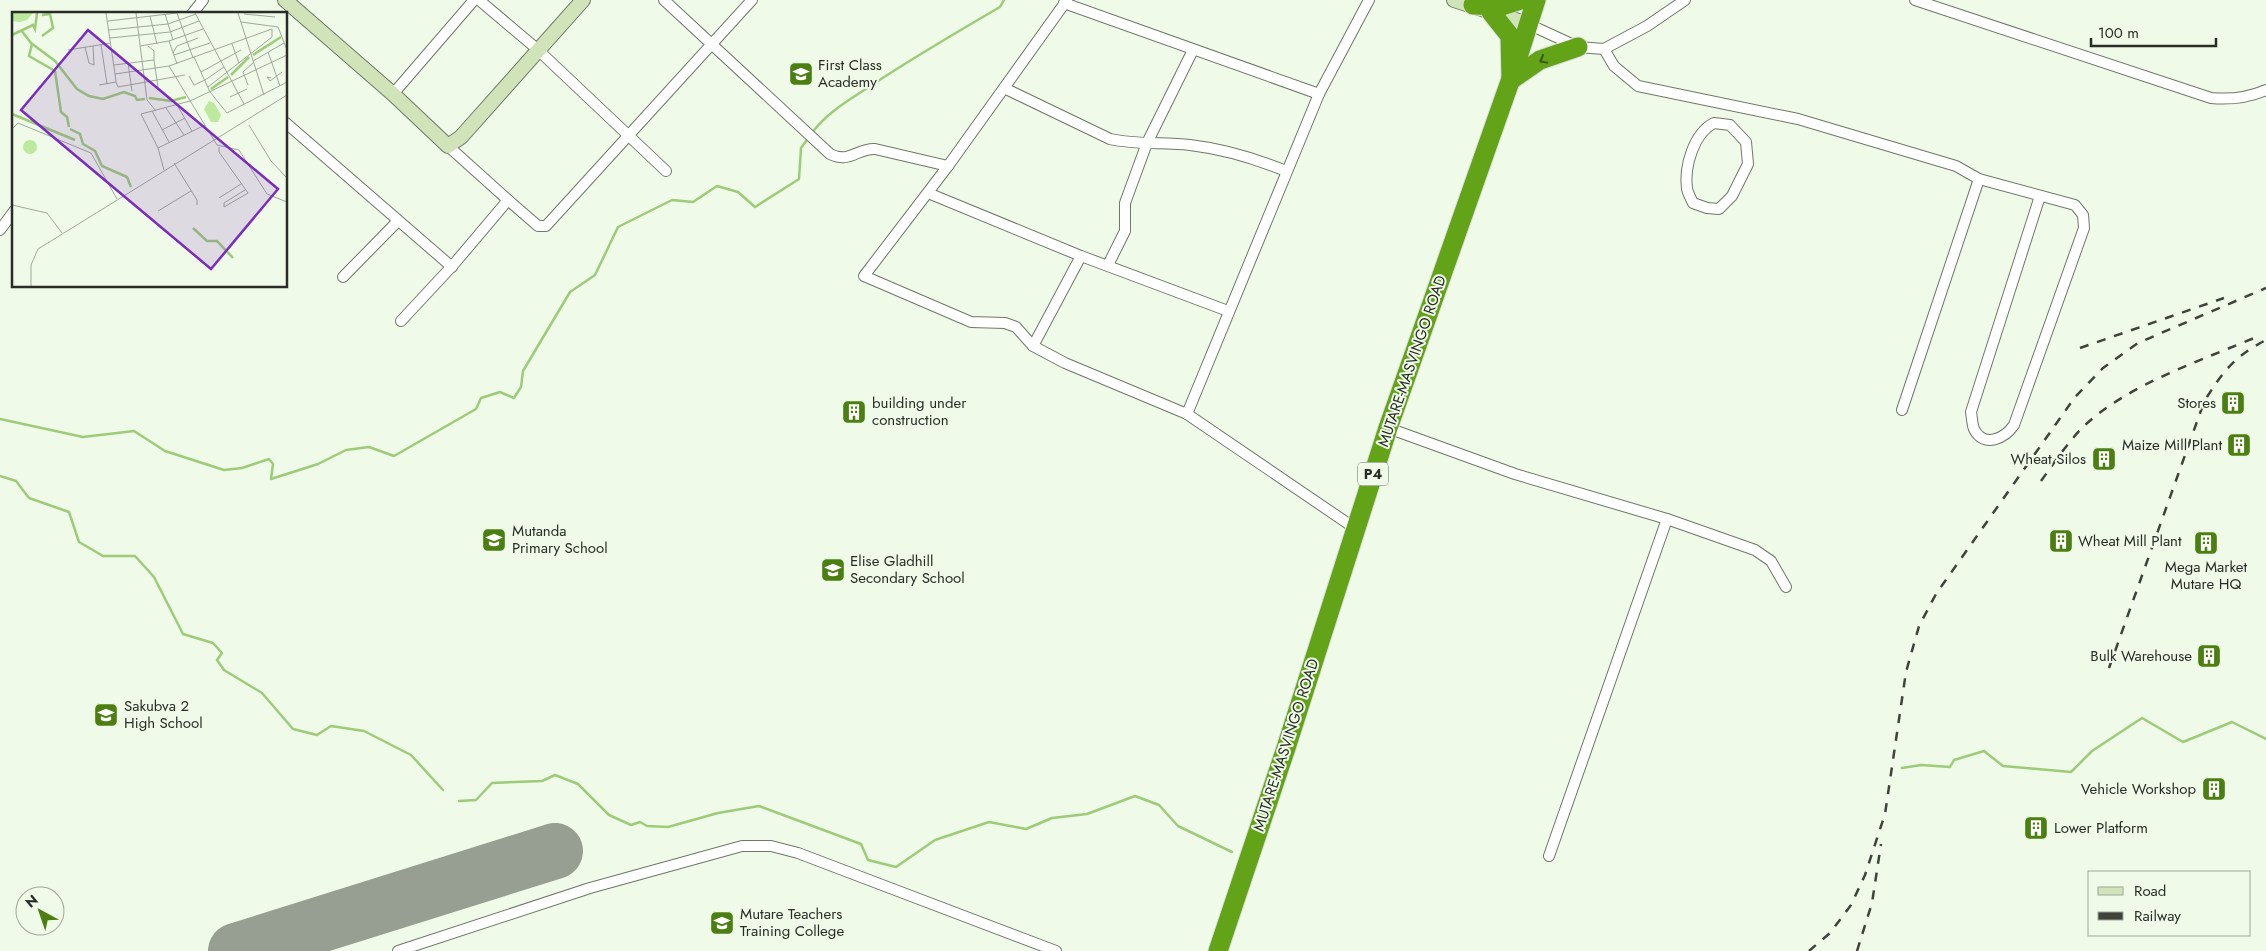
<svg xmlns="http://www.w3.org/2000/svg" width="2266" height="951" font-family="Jost,sans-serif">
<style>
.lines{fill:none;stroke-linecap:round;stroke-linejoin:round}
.stream{stroke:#9dcc79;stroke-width:2.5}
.runway{stroke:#979e92;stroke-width:56}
.street-casing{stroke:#6f7868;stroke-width:12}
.secondary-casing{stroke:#6f7868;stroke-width:16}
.highway-casing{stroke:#dddddc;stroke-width:21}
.street{stroke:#fff;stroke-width:10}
.secondary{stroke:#d0e3b9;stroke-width:14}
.highway{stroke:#62a317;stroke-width:19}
.rail{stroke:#3f433c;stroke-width:2.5;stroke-dasharray:9 9;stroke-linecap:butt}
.oneway{stroke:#3d5621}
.labels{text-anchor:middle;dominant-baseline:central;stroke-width:4;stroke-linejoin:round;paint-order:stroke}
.shield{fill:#effae8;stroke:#646a61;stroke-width:1}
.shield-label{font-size:14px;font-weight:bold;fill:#292d27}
.poi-label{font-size:15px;fill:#292d27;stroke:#effae8;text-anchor:start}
.street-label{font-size:15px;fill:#292d27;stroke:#effae8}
.inset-river{fill:none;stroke:#9dcc79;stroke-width:2.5}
.inset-road{fill:none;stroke:#a0a89b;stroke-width:1}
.view{fill:#7b2cbf;fill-opacity:0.15;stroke:#7b2cbf;stroke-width:2.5}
.inset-edge{fill:none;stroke:#292d27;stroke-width:2.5}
</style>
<rect width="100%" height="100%" fill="#effae8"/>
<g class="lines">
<g class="stream">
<path d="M812,133C827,112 851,99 872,85C914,57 957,32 1000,7L1004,0"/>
<path d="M0,419L83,437L134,431L165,451L224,470L242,468L269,459L273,464L271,479L318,464L346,450L369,447L394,456L476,409L481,398L500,392L514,398L521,387L523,371L570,292L595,275L618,227L672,200L693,202L717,186L738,192L755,207L799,179L801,148L809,137"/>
<path d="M0,476L16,481L29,498L69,512L79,542L103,556H135L154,577L183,634L213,643L222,653L217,660L224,670L262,693L293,729L317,735L331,726L364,731L411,755L443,790"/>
<path d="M1902,768L1921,765L1950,767L1954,760L1984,751L2003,766L2071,772L2092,751L2142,718L2183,742L2232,722L2266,739"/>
<path d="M459,801L476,800L492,783L542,781L555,775L578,784L609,815L631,825L640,822L647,826L668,827L718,813L759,806L861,844L868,860L896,867L935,840L989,822L1026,829L1052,818L1087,814L1135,796L1159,805L1178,826L1232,852"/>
</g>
<path class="runway" d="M236,951L555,851"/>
<defs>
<g id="street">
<path d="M479,0L537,49L666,171"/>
<path d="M664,0L830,154C850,164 857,148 875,149L948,166"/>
<path d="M1067,0L948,166L864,276L971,322L1005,323L1016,327L1033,346L1065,363L1187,414L1356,529"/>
<path d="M1915,0L2211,98C2231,100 2247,98 2266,90"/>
<path d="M1064,3L1319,94"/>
<path d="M192,14L203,0"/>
<path d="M1528,24L1578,47L1604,49L1647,26L1685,0"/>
<path d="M1604,49L1614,66L1638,86L1798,119L1956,166L1979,179L2075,205L2083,215L2084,228L2014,425C2005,438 1984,449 1974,429C1972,424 1972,417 1971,412L2040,196"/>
<path d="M1004,88L1110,139C1137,145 1164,142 1190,145C1224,149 1254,158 1286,171"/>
<path d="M393,94L474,0"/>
<path d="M286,123L452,267"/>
<path d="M1714,123L1730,125L1746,142L1748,164L1732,196L1719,209L1707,208L1693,203C1691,199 1688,193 1687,189C1684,166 1694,133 1714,123Z"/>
<path d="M928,193L1081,256L1228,311"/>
<path d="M508,200L538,226H546L752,0"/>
<path d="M0,230L14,211"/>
<path d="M1108,265L1125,231V203L1147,143L1193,50"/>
<path d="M343,277L396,223V219"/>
<path d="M401,321L454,264L508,200L448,146"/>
<path d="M1033,346L1081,256"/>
<path d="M1902,410L1979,179"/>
<path d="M1187,414L1319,94L1369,0"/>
<path d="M1388,428L1515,474L1667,519L1755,550L1771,561L1786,587"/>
<path d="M1549,856L1667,519"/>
<path d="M398,951L590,888L742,846H771L798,853L1056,951"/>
</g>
<g id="secondary">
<path d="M285,0L393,94L448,146L461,137L583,0"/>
<path d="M1454,0L1528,24"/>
</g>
<g id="highway">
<path d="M1473,5L1502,6L1521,0"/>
<path d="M1491,12L1510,36L1511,80L1540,60L1578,47"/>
<path d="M1218,951L1286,748L1388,428L1513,73L1536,0"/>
</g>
</defs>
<use href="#street" class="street-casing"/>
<use href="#secondary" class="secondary-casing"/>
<use href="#highway" class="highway-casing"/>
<use href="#street" class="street"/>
<use href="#secondary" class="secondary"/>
<use href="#highway" class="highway"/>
<g class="rail">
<path d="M2080,348L2224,298"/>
<path d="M2041,481C2054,463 2066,445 2081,429C2126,384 2204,360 2261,335"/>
<path d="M2109,668L2204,402C2222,372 2235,356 2266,340"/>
<path d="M1809,951L1830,933L1851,905L1865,875L1885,814L1906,672L1919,626L1936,594L2075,397L2103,368L2138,343L2266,288"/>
<path d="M1857,951L1872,903L1881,844"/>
</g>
</g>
<defs><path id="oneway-chevron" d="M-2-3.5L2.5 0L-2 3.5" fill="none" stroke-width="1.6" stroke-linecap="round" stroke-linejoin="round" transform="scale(1.25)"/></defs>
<use class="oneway" href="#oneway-chevron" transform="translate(1543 60) rotate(151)"/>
<defs>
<symbol id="school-square" viewBox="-11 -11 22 22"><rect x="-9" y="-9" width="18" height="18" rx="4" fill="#4c7f12" stroke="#effae8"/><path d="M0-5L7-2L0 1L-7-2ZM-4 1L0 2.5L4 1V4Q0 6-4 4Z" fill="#fff"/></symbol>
<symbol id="building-square" viewBox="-11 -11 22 22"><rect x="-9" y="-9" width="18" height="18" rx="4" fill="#4c7f12" stroke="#effae8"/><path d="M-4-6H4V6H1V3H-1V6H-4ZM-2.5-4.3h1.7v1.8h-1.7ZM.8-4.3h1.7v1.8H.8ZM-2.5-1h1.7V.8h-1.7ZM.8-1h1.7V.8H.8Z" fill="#fff"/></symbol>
<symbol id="university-square" viewBox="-11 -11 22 22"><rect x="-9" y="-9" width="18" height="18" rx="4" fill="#4c7f12" stroke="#effae8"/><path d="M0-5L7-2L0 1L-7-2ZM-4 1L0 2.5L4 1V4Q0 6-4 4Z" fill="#fff"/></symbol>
</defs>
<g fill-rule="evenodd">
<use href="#school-square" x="787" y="60" width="28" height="28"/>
<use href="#building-square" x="2219" y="389" width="28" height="28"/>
<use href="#building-square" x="840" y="398" width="28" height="28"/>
<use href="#building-square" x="2225" y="431" width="28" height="28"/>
<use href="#building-square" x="2090" y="445" width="28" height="28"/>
<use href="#school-square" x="480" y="526" width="28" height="28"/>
<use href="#building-square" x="2047" y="527" width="28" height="28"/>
<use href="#building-square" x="2192" y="529" width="28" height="28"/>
<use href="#school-square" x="819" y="556" width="28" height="28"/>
<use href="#building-square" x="2195" y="642" width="28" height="28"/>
<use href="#school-square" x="92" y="701" width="28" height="28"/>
<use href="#building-square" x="2200" y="775" width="28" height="28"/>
<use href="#building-square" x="2022" y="814" width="28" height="28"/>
<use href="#university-square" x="708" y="909" width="28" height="28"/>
</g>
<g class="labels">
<rect class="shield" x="1358" y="462.5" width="30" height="23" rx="4"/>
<g class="shield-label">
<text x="1373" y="474">P4</text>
</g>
<g class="poi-label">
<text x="818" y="65">First Class<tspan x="818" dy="17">Academy</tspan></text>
<text x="872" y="403">building under<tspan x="872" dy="17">construction</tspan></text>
<text x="2216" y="403" text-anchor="end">Stores</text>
<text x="2222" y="445" text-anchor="end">Maize Mill Plant</text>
<text x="2086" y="459" text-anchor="end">Wheat Silos</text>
<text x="512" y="531">Mutanda<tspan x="512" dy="17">Primary School</tspan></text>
<text x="2078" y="541">Wheat Mill Plant</text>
<text x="850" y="561">Elise Gladhill<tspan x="850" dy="17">Secondary School</tspan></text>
<text x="2206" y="567" text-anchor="middle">Mega Market<tspan x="2206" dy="17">Mutare HQ</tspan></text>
<text x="2192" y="656" text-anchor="end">Bulk Warehouse</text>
<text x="124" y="706">Sakubva 2<tspan x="124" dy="17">High School</tspan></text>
<text x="2196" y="789" text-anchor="end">Vehicle Workshop</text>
<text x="2054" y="828">Lower Platform</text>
<text x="740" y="914">Mutare Teachers<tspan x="740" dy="17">Training College</tspan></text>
</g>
<g class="street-label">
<text transform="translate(1412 361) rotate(-71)">MUTARE-MASVINGO ROAD</text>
<text transform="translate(1286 745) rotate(-72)">MUTARE-MASVINGO ROAD</text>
</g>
</g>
<g transform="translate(12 12)">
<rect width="275" height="275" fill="#effae8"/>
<path d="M0,1H21L15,8L8,10L0,9ZM197,89L202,91L209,103L206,110H199L192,97ZM11 135a7 7 0 1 1 14 0a7 7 0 1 1-14 0Z" fill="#bde99e"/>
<path class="inset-river" d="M30,3L38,2L41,16L30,24M9,18L19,31L43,49L65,77L77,84L91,87L112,80L123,84L125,88L133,87M0,23L21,13L23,17L25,1M20,32L17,44L43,59L49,100L55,105L57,115M241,43L269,25M219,63L237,45M199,77L216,65M137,86L159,89L174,85M0,102L63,128M58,117L68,122L71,132L83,139L90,154L115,165L119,175M181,216L195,229H205L221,246"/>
<path class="inset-road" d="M94,1L103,62L157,54L205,133L227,138L255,182L275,190M124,1L135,88L144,99M165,1L181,46M183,1L232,92M226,1L252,83M153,2L161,28M232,2L263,5M138,4L145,32M96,9L165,1M229,10L266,15L275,38M97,18L156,12L184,2M98,26L158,20L187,9M157,29L165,52M220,32L227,51M89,33L95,72M128,34L157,29L191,17M136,34L142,39V48M73,35L77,51L82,53L81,34M56,38L99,31M256,40L268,74M161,41L165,34L186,26M162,43L198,31M182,45L198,80L215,101L275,70M241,49L272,31M116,51L120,79M102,53L142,48L146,75M157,54L260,17V25L196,75M189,60L229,38M177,64L182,73L193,68M259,66L255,65L258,69L270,60M193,68L212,55M104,70L106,75L173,63M87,73L104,70L103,62M236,73L231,60L242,50M218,85L235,77M165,93L180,119M154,96L172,123M140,99L157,130M237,113L259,149L275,166M0,117L6,111L79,141L105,187M150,118L173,106M207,135V140L236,181L212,195M146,136L193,113M162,151L185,188V193M152,158L146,136L129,102L178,89L275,43M207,186L229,172M0,193L35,201L50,221M212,195V191L233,178M146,199L179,179M19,274V253L26,237L275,83"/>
<path class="view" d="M76,18L266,177L199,257L9,98Z"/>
<rect width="275" height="275" class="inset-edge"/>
</g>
<rect x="2088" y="871" width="162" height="65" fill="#effae8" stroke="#a0a89b"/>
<rect x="2098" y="887" width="25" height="8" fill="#d0e3b9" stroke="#a0a89b"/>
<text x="2134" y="896" font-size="15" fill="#292d27">Road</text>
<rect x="2098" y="912" width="25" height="8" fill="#3f433c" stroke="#a0a89b"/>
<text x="2134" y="921" font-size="15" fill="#292d27">Railway</text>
<g transform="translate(40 911) rotate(320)"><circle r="24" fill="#effae8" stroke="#a0a89b"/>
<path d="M0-4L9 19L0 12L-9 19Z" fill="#4c7f12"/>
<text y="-8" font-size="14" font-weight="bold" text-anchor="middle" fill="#292d27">N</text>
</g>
<path d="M2091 38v8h125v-8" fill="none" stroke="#292d27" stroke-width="2.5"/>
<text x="2098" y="38" font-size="15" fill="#292d27" stroke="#effae8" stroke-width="4" paint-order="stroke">100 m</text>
</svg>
